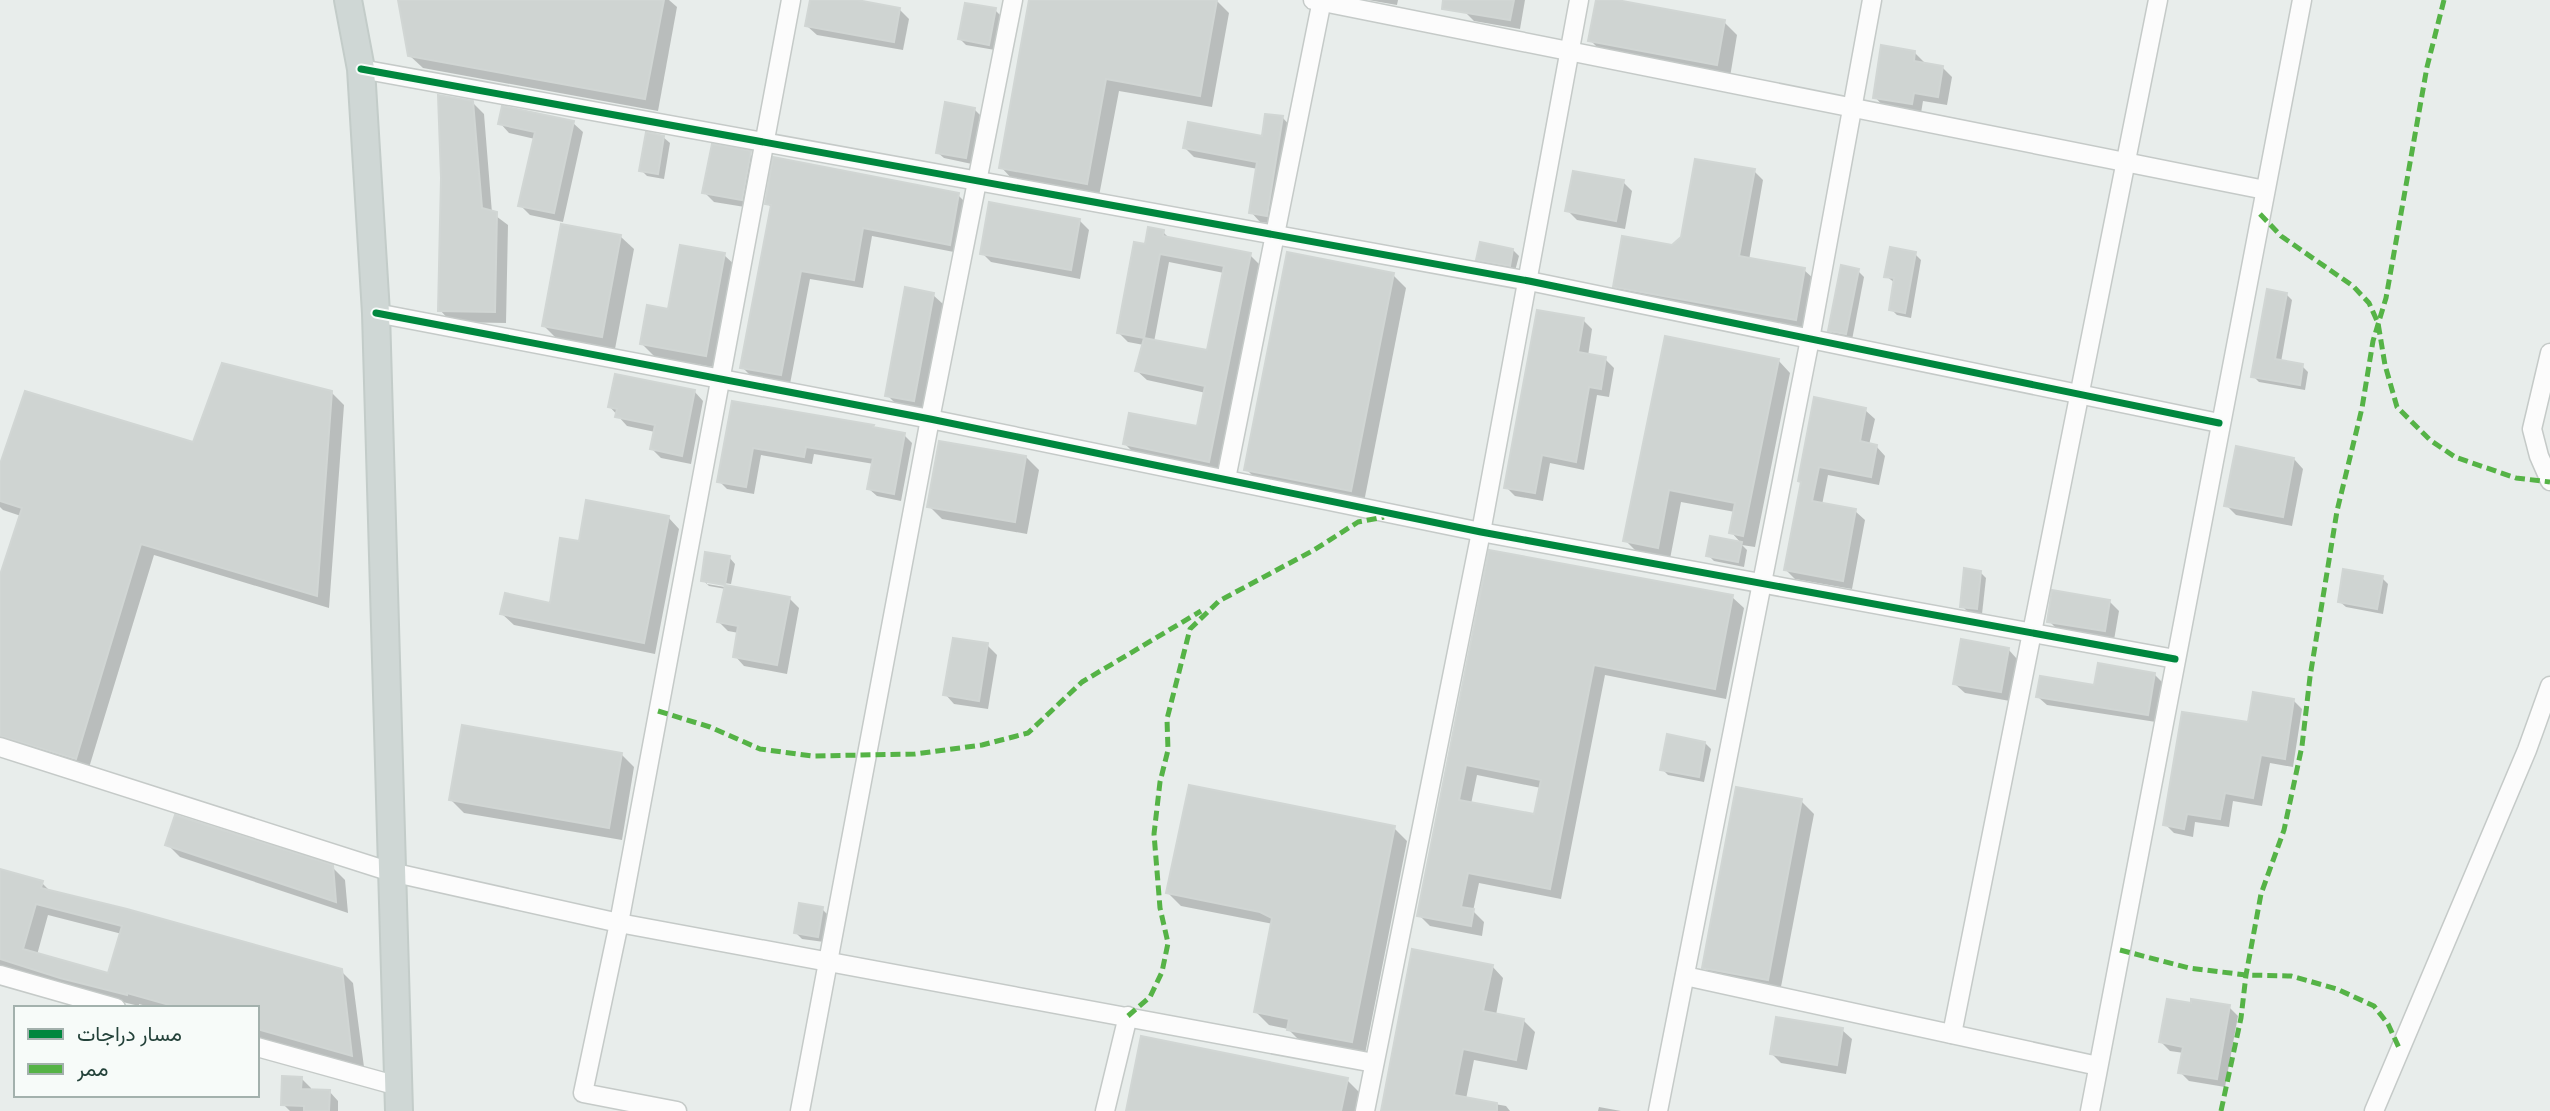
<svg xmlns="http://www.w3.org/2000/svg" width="2550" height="1111" font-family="Cabin,Vazirmatn,sans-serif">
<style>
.shadow{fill:#0003;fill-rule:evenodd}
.building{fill:#cfd4d2;stroke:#d1d6d4;stroke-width:2;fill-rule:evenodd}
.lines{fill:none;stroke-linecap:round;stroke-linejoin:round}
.street-casing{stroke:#c5cac8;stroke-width:21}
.primary-casing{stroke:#c3ccc9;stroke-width:30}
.street{stroke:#fcfcfc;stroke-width:18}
.primary{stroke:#cfd7d5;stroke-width:26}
.quiet{stroke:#55b346;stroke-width:5;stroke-dasharray:10 5;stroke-linecap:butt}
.cycleway-casing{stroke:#f7fbf9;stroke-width:11}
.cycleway{stroke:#00873e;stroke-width:7}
</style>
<rect width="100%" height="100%" fill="#e8edeb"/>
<g class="shadow">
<path d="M400,0H669L677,7L658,111L423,68L409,55Z"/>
<path d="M812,0H847L899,9L909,19L903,50L817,35L807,26Z"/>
<path d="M1031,0H1216L1229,13L1212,107L1119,91L1099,196L1013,180L1001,167Z"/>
<path d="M1368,0H1398L1397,5Z"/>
<path d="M1467,0H1525L1520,29L1474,21L1465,12Z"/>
<path d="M1598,0L1724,22L1737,35L1730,77L1603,53L1590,40Z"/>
<path d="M995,10L1001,16L995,50L966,45L960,39Z"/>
<path d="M1915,53L1924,62V65L1942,67L1952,77L1947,105L1923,101L1921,113L1884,107L1875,97Z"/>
<path d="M472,102L484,114L492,213L508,225L506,323L451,322L440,310Z"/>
<path d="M974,109L980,115L972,164L944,158L937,152Z"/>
<path d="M1283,118L1292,128L1276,224L1260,222L1251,212L1258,169L1194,157L1185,148L1263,138Z"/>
<path d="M500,123H573L583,132L563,222L530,215L520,205L535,139L509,133Z"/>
<path d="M663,137L670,143L664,179L647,176L641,170Z"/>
<path d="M750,154L759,164L751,208L714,202L704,192Z"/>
<path d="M1754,171L1763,180L1749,260L1804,270L1814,279L1805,328L1624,296L1615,286L1672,246Z"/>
<path d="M1623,182L1632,191L1625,229L1577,220L1567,210Z"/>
<path d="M958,195L967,204L959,253L872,236L863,288L810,279L790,384L751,376L742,367L772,208L767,203Z"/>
<path d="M1080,221L1089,230L1080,279L991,262L982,253Z"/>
<path d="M1163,232L1171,240L1250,255L1260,265L1218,470L1134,453L1125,444L1198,428L1206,393L1147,380L1137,371L1144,345L1128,342L1119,333L1146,246ZM1169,262L1224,273L1208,352L1154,342Z"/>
<path d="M621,237L634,249L615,349L556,338L543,325Z"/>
<path d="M1513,250L1519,256L1515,271L1484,265L1478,259Z"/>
<path d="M1915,254L1921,260L1911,318L1897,315L1891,309L1895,283L1886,276Z"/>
<path d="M724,255L737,267L719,368L655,357L642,344Z"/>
<path d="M1858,271L1864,277L1852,340L1836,336L1829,330Z"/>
<path d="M1393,275L1406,288L1364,502L1259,482L1246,469Z"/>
<path d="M2286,294L2292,300L2281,362L2302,366L2308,372L2305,390L2259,382L2253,376Z"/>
<path d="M933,295L943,304L923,409L897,405L887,395Z"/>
<path d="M1583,320L1592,329L1588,356L1605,359L1614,368L1609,397L1597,395L1584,470L1550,463L1543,501L1515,496L1506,487Z"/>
<path d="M1778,360L1790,373L1755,547L1742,545L1747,550L1744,567L1714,561L1708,555L1711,538L1742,544L1731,532L1735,512L1681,502L1670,559L1638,553L1625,540Z"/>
<path d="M694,391L703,401L691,464L661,458L652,449L655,432L627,426L610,407Z"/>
<path d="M331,392L344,405L329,608L154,555L88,771L0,743V580L21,516L3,510L0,507V470L194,444Z"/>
<path d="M733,403L873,427L876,430L904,435L912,443L901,501L877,496L869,489L874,464L814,454L812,464L761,455L754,494L727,489L719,481Z"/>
<path d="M1865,410L1875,419L1869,445L1876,446L1885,456L1879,485L1828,475L1822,505L1855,511L1865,520L1852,589L1795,579L1786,570L1802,483Z"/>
<path d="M1026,457L1039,470L1027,534L942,519L929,506Z"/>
<path d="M2294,459L2303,469L2292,526L2236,515L2226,505Z"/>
<path d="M668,517L679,529L655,654L514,625L502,614L551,605L580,543Z"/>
<path d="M1490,552L1732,597L1744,608L1726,699L1605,675L1561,899L1479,883L1473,911L1484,922L1482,936L1430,926L1419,915ZM1477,775L1541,788L1536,816L1471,804Z"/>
<path d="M729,557L735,564L731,584L707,580V584L789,598L799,608L787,674L744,666L735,656L739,633L728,631L719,622L726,589L709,586L703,580Z"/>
<path d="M1980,572L1986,578L1982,614L1968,612L1962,606Z"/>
<path d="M2382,578L2388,584L2383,614L2346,607L2339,601Z"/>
<path d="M2109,601L2119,611L2114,640L2059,631L2049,621Z"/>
<path d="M987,645L997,655L988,709L954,704L945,694Z"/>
<path d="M2008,649L2017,659L2010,701L1965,693L1955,684Z"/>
<path d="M2154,674L2163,683L2156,722L2047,705L2038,697Z"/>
<path d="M2293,700L2302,709L2293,767L2270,763L2262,806L2233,801L2229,827L2195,822L2193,837L2174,833L2165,824L2249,724Z"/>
<path d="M1705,743L1711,749L1704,782L1668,775L1662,769Z"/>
<path d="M621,754L634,767L622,840L464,813L451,800Z"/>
<path d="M1801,801L1814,814L1780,992L1717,980L1704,967Z"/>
<path d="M1394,828L1407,841L1365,1054L1301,1042L1288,1029L1269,1025L1256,1012L1273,924L1181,906L1168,893Z"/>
<path d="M167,844L332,867L345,880L348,913L180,857Z"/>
<path d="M0,870L42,883L51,892L341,971L353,983L364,1067L257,1037V1008H153L139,1004V1006L74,990L0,967ZM48,915L122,934L109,975L37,955Z"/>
<path d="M822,909L828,915L824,942L802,939L796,933Z"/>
<path d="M1492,966L1503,978L1496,1015L1523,1020L1535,1032L1527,1070L1474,1060L1466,1099L1506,1106L1510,1111H1383Z"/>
<path d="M2229,1007L2238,1016L2225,1087L2189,1081L2180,1072L2184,1053L2170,1051L2161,1042Z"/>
<path d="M1842,1030L1852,1039L1846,1074L1781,1063L1772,1054Z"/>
<path d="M301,1078L311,1088V1091H329L338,1101V1111H290L283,1104Z"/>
<path d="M1347,1080L1360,1093L1356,1111H1127Z"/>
<path d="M1599,1107L1621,1111H1598Z"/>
</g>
<g class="building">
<path d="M398,0H664L645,99L408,56Z"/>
<path d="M810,0H857L900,8L894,42L805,26Z"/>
<path d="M1029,0H1217L1200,96L1106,79L1087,184L999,168Z"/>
<path d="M1443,0H1514L1510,20L1442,9Z"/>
<path d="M1596,0H1617L1725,20L1717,65L1588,41Z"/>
<path d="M965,3L996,8L989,45L958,39Z"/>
<path d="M1881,45L1915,51L1914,61L1943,66L1938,97L1914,93L1912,104L1873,98Z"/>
<path d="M438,95L473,101L482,208L497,212L495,312L438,311L441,178Z"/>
<path d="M945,102L975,108L966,158L936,153Z"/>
<path d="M502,106L574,121L554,213L518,206L535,132L498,124Z"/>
<path d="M1265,114L1283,116L1267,216L1249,213L1257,162L1183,148L1188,122L1262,136Z"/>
<path d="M646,132L664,136L658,174L639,171Z"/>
<path d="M712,144L751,151L742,200L702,193Z"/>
<path d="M773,157L959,193L950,245L863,228L854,280L801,271L781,375L740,368L771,205L765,204Z"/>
<path d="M1695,159L1755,169L1739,256L1805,268L1796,320L1613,287L1622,236L1672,245L1681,237Z"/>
<path d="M1573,171L1624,180L1616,221L1565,211Z"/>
<path d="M989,202L1080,219L1071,270L980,254Z"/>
<path d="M561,224L621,235L602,337L542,326Z"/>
<path d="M1148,227L1164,230L1163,236L1251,253L1209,462L1123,444L1129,413L1197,426L1205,386L1135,371L1144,338L1117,333L1134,242L1145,244ZM1160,254L1224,266L1207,350L1144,338Z"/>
<path d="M1480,242L1513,249L1510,266L1476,260Z"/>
<path d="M680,245L725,253L706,356L640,344L647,305L668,309Z"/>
<path d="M1890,247L1916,252L1905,313L1889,310L1894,278L1884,277Z"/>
<path d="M1287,252L1394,273L1351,491L1244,470Z"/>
<path d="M1841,265L1859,269L1846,334L1828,331Z"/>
<path d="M905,287L934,293L914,401L885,396Z"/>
<path d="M2267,289L2287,293L2275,359L2303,364L2300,385L2251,377Z"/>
<path d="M1537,310L1584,318L1578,352L1606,357L1601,389L1589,387L1576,462L1542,455L1535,493L1504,488Z"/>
<path d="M1665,336L1779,359L1743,536L1729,533L1735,503L1669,490L1658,548L1623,541Z"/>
<path d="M222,363L332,391L317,596L141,544L76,759L0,736V575L22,508L0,501V464L25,391L193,442Z"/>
<path d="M615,374L695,390L682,456L650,449L655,425L615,417L617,409L608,407Z"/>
<path d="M1814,397L1866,408L1860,441L1877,445L1871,477L1819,467L1812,501L1856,509L1843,581L1784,570L1801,482L1798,481Z"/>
<path d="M732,401L874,425L873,427L905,433L894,494L867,489L873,458L806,447L804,457L753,448L746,487L717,482Z"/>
<path d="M939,441L1026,456L1015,522L927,507Z"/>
<path d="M2236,446L2294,458L2283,517L2224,506Z"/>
<path d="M586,500L669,516L644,643L500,614L505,593L550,603L560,538L579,541Z"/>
<path d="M1710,536L1742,542L1738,562L1706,556Z"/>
<path d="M1489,550L1733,595L1715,689L1594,665L1550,889L1468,873L1461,907L1474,909L1471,926L1417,916ZM1466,765L1541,780L1534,814L1459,800Z"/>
<path d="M705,552L730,556L725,585L701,581Z"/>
<path d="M1964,568L1981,571L1977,609L1960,607Z"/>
<path d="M2343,569L2383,576L2377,609L2338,602Z"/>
<path d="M725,585L790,597L777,665L733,657L738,626L717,622Z"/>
<path d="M2052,590L2110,600L2105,631L2047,622Z"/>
<path d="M953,638L988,643L979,701L943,695Z"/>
<path d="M1961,639L2009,648L2001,692L1953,684Z"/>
<path d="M2098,663L2155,673L2148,715L2036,697L2040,676L2094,685Z"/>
<path d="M2253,692L2294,699L2285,759L2261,755L2253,798L2225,793L2220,819L2187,814L2184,829L2163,825L2182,712L2248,722Z"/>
<path d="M462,725L622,753L609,828L449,800Z"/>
<path d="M1667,734L1705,742L1699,777L1660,770Z"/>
<path d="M1189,785L1395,826L1352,1042L1287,1030L1289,1019L1254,1012L1272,918L1260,912L1166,893Z"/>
<path d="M1736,787L1802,799L1768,980L1702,968Z"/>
<path d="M175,815L333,865L336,902L165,845Z"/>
<path d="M0,869L43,881L41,888L127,909L342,969L352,1056L257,1029V1008H180L127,993V995L60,978L0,959ZM36,904L122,926L108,973L23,949Z"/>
<path d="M799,903L823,907L818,937L794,933Z"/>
<path d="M1412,949L1493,965L1483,1011L1524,1019L1516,1060L1463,1049L1454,1095L1497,1103V1111H1381Z"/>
<path d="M2167,999L2191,1003V999L2230,1005L2217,1079L2178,1073L2183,1047L2159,1042Z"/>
<path d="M1776,1017L1843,1028L1837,1065L1770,1054Z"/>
<path d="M1141,1036L1348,1078L1341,1111H1126Z"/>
<path d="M282,1076L302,1077L301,1089L330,1090L329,1111H304V1106L281,1105Z"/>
</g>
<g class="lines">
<defs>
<g id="street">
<path d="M1313,0L2265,190"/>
<path d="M361,69L1529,281L2219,423"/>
<path d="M376,313L930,419L1481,532L2175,659"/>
<path d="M2550,353L2532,429L2539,456L2550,481"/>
<path d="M1226,479L1322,0"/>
<path d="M0,747L391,872L619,923L1374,1063"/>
<path d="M0,975L116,1008"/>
<path d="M1685,976L2098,1066"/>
<path d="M1952,1034L2158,0"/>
<path d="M257,1047L398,1086"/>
<path d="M677,1111L583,1093L619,923L791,0"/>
<path d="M800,1111L930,419L1013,0"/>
<path d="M1105,1111L1128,1016"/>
<path d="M1365,1111L1481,532L1579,0"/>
<path d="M1658,1111L1810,339L1872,0"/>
<path d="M2090,1111L2302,0"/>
<path d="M2374,1111L2527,750L2550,686"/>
</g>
<path id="primary" d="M348,0L361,69L376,313L399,1111"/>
</defs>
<use href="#street" class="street-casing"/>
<use href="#primary" class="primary-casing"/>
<use href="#street" class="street"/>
<use href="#primary" class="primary"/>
<g class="quiet">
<path d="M2260,214L2281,236L2353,286L2369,303L2378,323L2385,365L2397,407L2430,440L2455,457L2516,478L2550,482"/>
<path d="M658,711L710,727L760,749L812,756L915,754L982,745L1028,733L1082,682L1201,611"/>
<path d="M2120,950L2189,968L2246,975L2291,976L2337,989L2374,1006L2388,1024L2400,1050"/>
<path d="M1128,1016L1150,997L1162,972L1168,943L1160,908L1154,834L1160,782L1168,750L1167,719L1190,629L1219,601L1314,550L1358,522L1384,517"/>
<path d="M2221,1111L2241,1018L2246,975L2261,894L2284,830L2302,746L2310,677L2337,511L2362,408L2373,341L2386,298L2427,67L2444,0"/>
</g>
<defs>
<g id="cycleway">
<path d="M361,69L1529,281L2219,423"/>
<path d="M376,313L930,419L1481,532L2175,659"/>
</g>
</defs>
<use href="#cycleway" class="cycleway-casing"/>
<use href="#cycleway" class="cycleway"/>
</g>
<rect x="14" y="1006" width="245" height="91" fill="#f7fbf9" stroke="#a3b1ad" stroke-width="2"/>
<rect x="28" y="1029" width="35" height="10" fill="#00873e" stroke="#a3b1ad" stroke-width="2"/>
<text x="77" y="1041" font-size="21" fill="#24423a">مسار دراجات</text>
<rect x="28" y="1064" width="35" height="10" fill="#55b346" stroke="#a3b1ad" stroke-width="2"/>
<text x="77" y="1076" font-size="21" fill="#24423a">ممر</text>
</svg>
